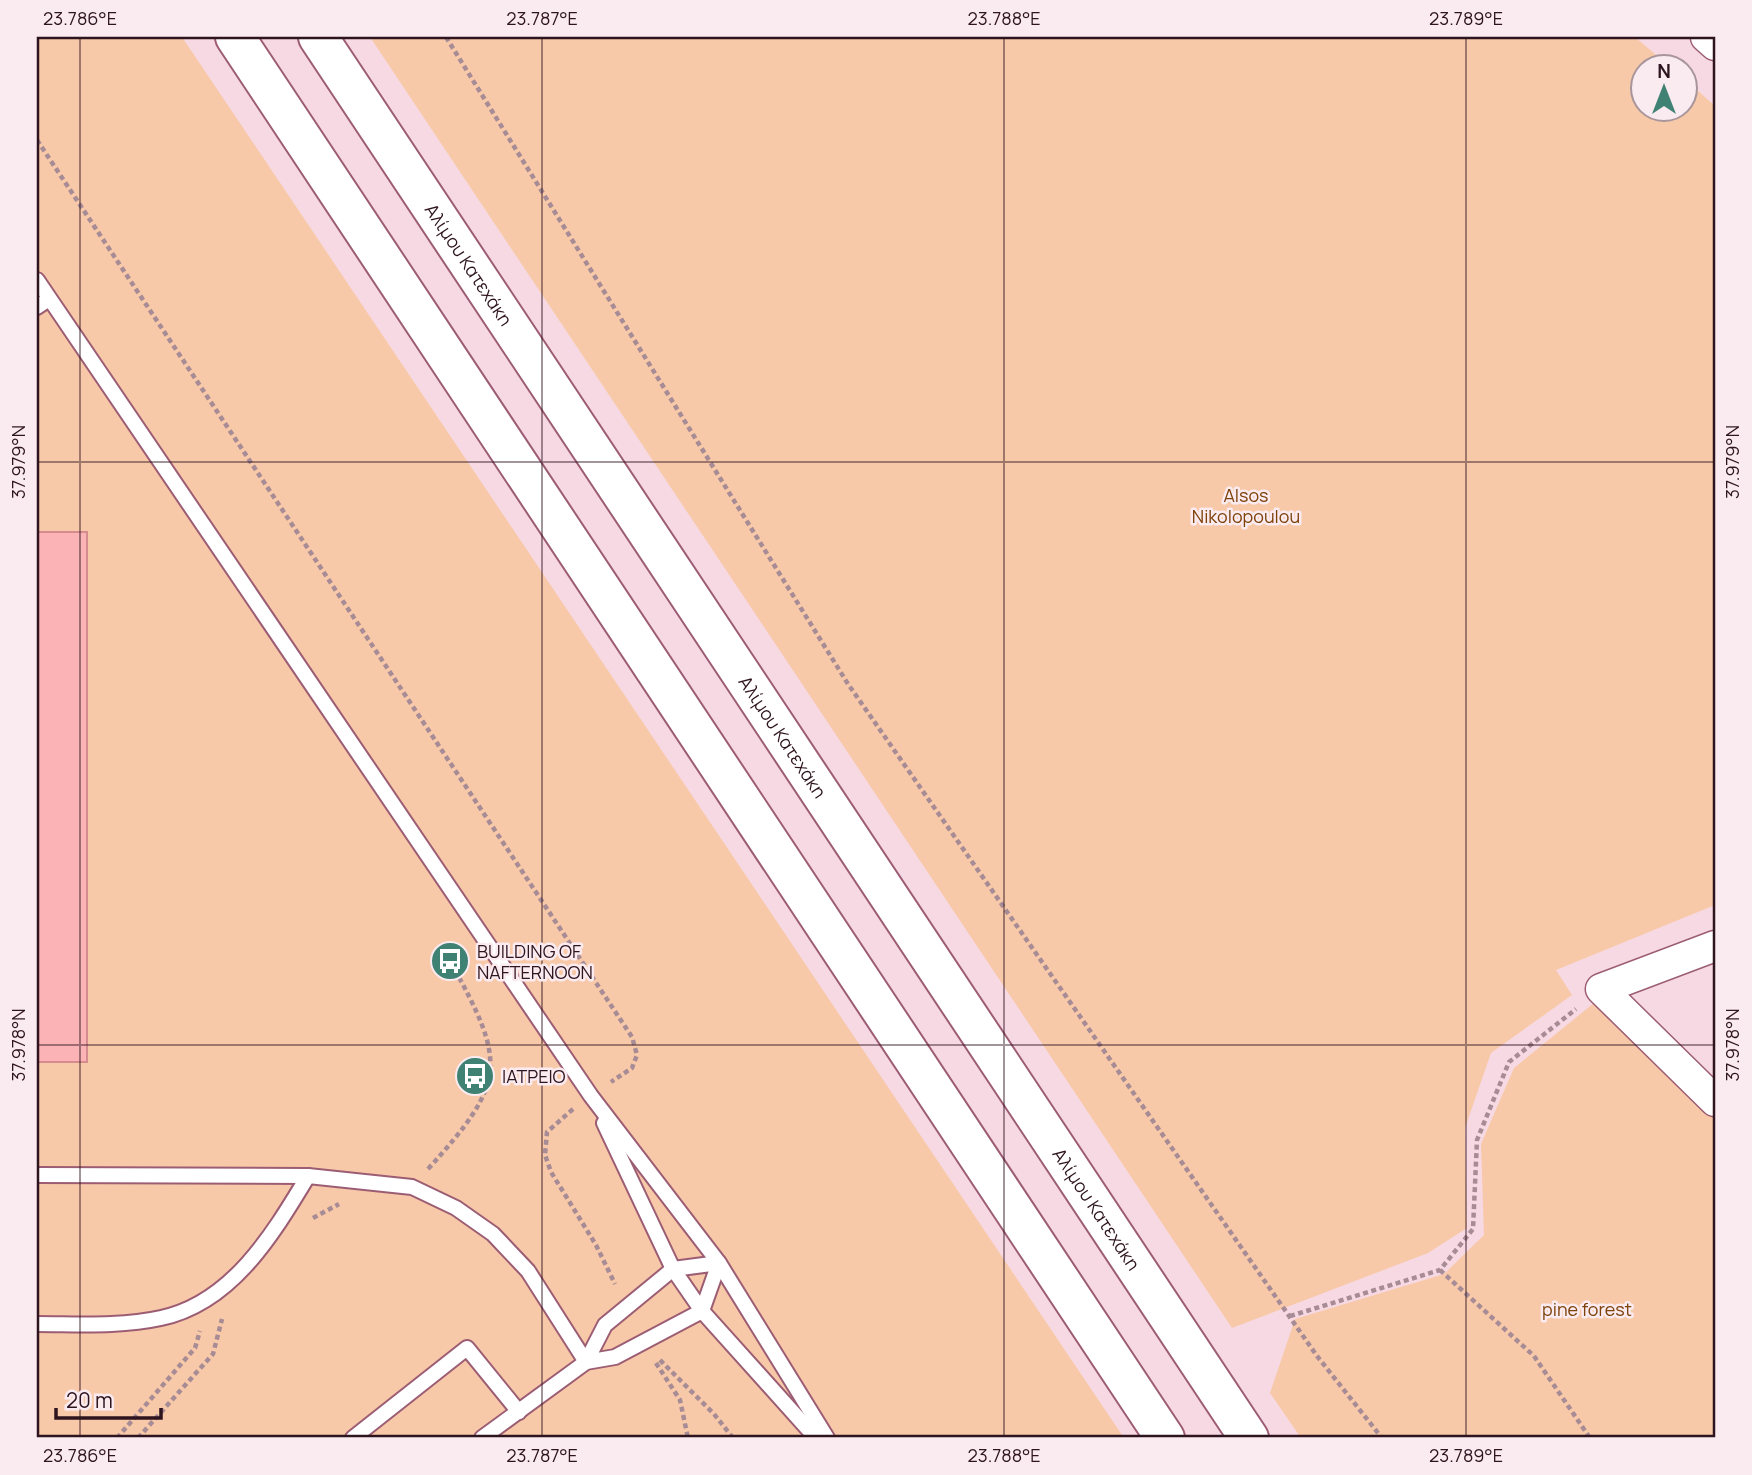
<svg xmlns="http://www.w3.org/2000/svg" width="1752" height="1475" font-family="Manrope,sans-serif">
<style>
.green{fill:#f8c9a8}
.building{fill:#fcb3b6;stroke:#d48c8f;stroke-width:2}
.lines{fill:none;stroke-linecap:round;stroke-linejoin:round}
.service-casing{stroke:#9c5d74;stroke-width:18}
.minor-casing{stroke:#9c5d74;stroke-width:33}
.primary-casing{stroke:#9c5d74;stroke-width:42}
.path{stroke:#a78b95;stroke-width:4.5;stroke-dasharray:5 3.5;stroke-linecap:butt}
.service{stroke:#fff;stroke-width:14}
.minor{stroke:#fff;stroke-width:30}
.primary{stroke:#fff;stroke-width:38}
.ticks{fill:none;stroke:#2e141e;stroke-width:2;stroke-opacity:0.45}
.labels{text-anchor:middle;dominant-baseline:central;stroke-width:5;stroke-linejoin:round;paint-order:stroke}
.street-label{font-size:18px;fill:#2e141e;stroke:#faebf0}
.park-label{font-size:18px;fill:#7e4209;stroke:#faebf0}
.poi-label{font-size:18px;fill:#2e141e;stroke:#faebf0;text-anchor:start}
.neatline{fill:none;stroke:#2e141e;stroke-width:2.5}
.ticks-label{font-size:18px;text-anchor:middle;fill:#2e141e}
</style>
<rect width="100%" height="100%" fill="#f7d9e3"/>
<g class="green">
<path d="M37,37H182L1124,1438H37Z"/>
<path d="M370,37H1635L1669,66H1644V108H1686V80L1715,106V905L1556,970L1572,995L1491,1053L1465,1128L1467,1228L1428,1253L1232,1328Z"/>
<path d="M1605,994L1715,1102V1438H1301L1270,1393L1295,1319L1444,1274L1484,1235L1481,1144L1514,1068Z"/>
</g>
<path class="building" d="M37,532H87V1062H37V1099Z"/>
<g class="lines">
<defs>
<g id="service">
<path d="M37,280L591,1096L719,1263L827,1438"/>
<path d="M37,307L49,299"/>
<path d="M604,1123L673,1269L702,1311L816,1438"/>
<path d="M37,1175L308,1176L412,1187L456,1208L493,1234L528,1271L586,1362"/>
<path d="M37,1324C78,1324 120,1327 161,1318C232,1303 273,1234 308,1176"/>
<path d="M353,1438L467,1348L519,1412"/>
<path d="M482,1438L586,1362L615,1357L702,1311L719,1263L673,1269L605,1325L586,1362"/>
</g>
<g id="minor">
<path d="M1706,37L1715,45"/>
<path d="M1715,946L1601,989L1715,1101"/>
</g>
<g id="primary">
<path d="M235,37L1165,1438"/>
<path id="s1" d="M318,37L1249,1438"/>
</g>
</defs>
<use href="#service" class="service-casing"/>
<use href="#minor" class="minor-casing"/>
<use href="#primary" class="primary-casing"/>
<g class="path">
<path d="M446,37L848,684L1317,1356L1382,1438"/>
<path d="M37,140L632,1037L637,1055L632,1068L611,1082"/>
<path d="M573,1109L547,1132L545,1155L551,1172L596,1245L615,1284"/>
<path d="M428,1169C507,1082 507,1063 450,961"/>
<path d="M313,1218L339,1204"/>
<path d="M1440,1270L1534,1356L1590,1438"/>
<path d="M1290,1316L1440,1270L1473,1229L1477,1140L1509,1062L1576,1009"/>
<path d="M660,1360L714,1414L733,1438"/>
<path d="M656,1363L680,1400L688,1438"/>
<path d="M117,1438L195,1348L200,1331"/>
<path d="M138,1438L213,1354L222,1319"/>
</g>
<use href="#service" class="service"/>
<use href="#minor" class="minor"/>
<use href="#primary" class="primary"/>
</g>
<path class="ticks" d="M80,37V1438M542,37V1438M1004,37V1438M1466,37V1438M37,462H1715M37,1045H1715"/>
<defs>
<symbol id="bus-disc" viewBox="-11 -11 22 22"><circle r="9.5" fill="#3f8172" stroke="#faebf0"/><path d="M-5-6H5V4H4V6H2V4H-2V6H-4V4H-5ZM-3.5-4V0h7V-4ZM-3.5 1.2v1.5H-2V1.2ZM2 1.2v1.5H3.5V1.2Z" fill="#fff"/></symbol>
</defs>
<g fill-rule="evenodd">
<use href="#bus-disc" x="428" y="939" width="44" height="44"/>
<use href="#bus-disc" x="453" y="1054" width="44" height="44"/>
</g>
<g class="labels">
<g class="street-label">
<text stroke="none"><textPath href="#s1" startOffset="273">Αλίμου Κατεχάκη</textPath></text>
<text stroke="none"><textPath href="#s1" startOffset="840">Αλίμου Κατεχάκη</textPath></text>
<text stroke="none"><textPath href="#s1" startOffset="1407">Αλίμου Κατεχάκη</textPath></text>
</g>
<g class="park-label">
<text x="1246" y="495">Alsos<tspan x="1246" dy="21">Nikolopoulou</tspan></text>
<text x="1587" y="1309">pine forest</text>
</g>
<g class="poi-label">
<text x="477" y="951">BUILDING OF<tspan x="477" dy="21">NAFTERNOON</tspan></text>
<text x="502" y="1076">ΙΑΤΡΕΙΟ</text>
</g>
</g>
<rect width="1752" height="1475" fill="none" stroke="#faebf0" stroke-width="77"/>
<g transform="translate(1664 88)"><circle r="33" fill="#faebf0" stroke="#a8959c" stroke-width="2"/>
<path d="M0-5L12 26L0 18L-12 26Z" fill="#3f8172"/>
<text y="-10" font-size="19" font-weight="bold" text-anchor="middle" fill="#2e141e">N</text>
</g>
<path d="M56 1408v10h105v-10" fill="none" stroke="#2e141e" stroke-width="3.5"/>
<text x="66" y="1408" font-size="21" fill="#2e141e" stroke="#faebf0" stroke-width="5" paint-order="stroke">20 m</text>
<rect x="38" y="38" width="1676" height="1398" class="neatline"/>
<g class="ticks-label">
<text x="80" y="25">23.786°E</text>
<text x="542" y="25">23.787°E</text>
<text x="1004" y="25">23.788°E</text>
<text x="1466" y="25">23.789°E</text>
<text transform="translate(19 462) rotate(-90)" y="6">37.979°N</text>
<text transform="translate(1733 462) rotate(-90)" y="6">37.979°N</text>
<text transform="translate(19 1045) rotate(-90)" y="6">37.978°N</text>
<text transform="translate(1733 1045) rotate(-90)" y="6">37.978°N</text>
<text x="80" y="1462">23.786°E</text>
<text x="542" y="1462">23.787°E</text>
<text x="1004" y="1462">23.788°E</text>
<text x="1466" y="1462">23.789°E</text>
</g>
</svg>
